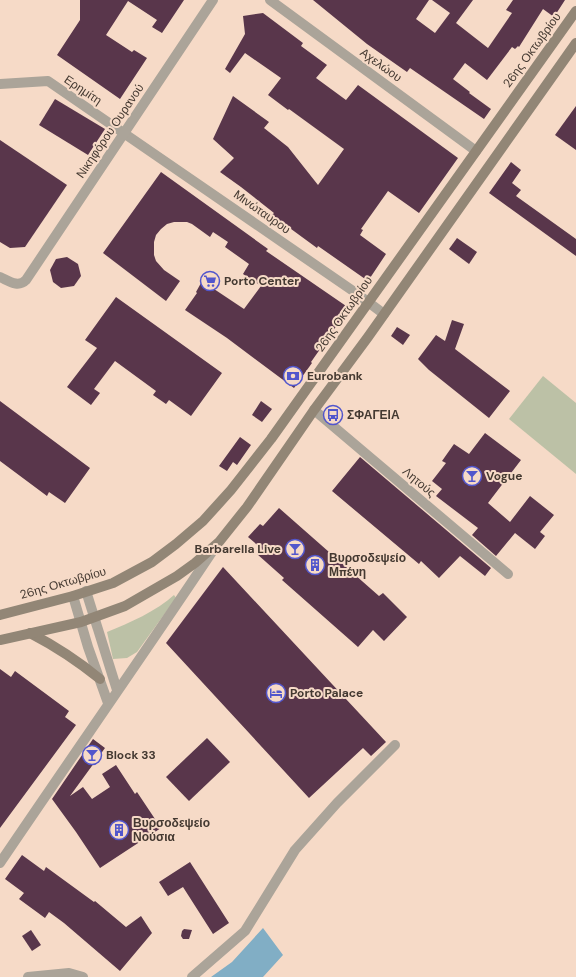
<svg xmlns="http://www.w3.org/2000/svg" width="576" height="977" font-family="'DM Sans',sans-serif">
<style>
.green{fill:#bcc1a6}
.water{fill:#81aec5}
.building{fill:#59364b}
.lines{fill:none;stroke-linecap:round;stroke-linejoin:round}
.minor{stroke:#aba499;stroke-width:10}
.secondary{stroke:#928676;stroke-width:10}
.labels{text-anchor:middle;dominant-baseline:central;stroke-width:4;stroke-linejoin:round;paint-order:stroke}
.street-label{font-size:12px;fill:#443931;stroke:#f6dac7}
.poi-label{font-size:12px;font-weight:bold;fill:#443931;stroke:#f6dac7;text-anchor:start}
</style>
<rect width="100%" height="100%" fill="#f6dac7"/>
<g class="green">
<path d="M543,376L576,403V474L509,419Z"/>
<path d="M174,595L176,598L137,652L127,658L113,659L107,632C129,623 157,611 174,595Z"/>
</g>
<path class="water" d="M263,928L283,955L263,977H211L232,962Z"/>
<g class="building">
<path d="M80,0H184L162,33L152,27L157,20L128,1L106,35L132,52L134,50L147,58L120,99L57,55L80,20Z"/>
<path d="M313,0H429L416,19L435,33L450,13L432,0H473L456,23L488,48L512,13L506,10L513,0H565L554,17L543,9L519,47L518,46L515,49L512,47L487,80L465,63L453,79L470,92L469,93L491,109L484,119L410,68L407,72L367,44Z"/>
<path d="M263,13L303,43L301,46L327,65L316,78L346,100L358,85L458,158L419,213L388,191L361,229L363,230L360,235L386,254L368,281L318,246L317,248L272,215L274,213L241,187L220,172L234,158L213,139L233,96L269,122L264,128L288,147L318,185L344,149L289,109L288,110L268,95L281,78L245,53L230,73L225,69L245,34L243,16Z"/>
<path d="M55,99L105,129L88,155L39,125Z"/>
<path d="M576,106V150L555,135Z"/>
<path d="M0,140L67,185L25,247L10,248L0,242Z"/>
<path d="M511,162L521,170L512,183L521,190L516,196L576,239V256L489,193Z"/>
<path d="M161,172L268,249L266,251L349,308L311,362L312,363L294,388L227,338L185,310L197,293L196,292L201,283L213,290L214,289L244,309L261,286L243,274L249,264L225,247L228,242L213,232L210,237L192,224L187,222H174L167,224L161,229L156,235L154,242V255L156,261L164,270L180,281L166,301L103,253Z"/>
<path d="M457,238L477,252L469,264L449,249Z"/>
<path d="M67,257L78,264L81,276L74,286L61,288L53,282L50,270L56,259Z"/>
<path d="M116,297L222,373L191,416L169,400L166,404L153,395L156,391L115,361L94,389L100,393L91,405L67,387L97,348L85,340Z"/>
<path d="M452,320L464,324L455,349L510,391L489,418L429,370L418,359L436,335L445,341Z"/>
<path d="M397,327L410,335L403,345L391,336Z"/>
<path d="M0,401L90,468L65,503L49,492L47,496L0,461Z"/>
<path d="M261,401L272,409L262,422L252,415Z"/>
<path d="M485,433L521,460L488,503L510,522L530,496L554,515L540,532L545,536L535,549L515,533L496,556L472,535L478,528L436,496L442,489L432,481L446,463L442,461L454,444L469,454Z"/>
<path d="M240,437L251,445L237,465L233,462L227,471L219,466Z"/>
<path d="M360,457L491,568L485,576L460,556L439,578L421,561L419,564L332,491Z"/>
<path d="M279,508L379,596L383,593L407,617L384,641L373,630L358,647L282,580L284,578L257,554L262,549L248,537L260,524L263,526Z"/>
<path d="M223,567L386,742L371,756L363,748L309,798L166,643Z"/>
<path d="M0,669L11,677L15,671L69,711L65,717L76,725L0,828Z"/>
<path d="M207,738L230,762L189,801L166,777Z"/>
<path d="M93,739L105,748L70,796L83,787L92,799L110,787L102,774L116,765L135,794L137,792L161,828L100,868L76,832L52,799Z"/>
<path d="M22,855L44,871L46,867L94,902L95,901L126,927L141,916L152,933L120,971L64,923L49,912L45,918L19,899L24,893L5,879Z"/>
<path d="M190,862L229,923L213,934L183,887L168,896L159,882Z"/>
<path d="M184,929L192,930L189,939H183L181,936L182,931Z"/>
<path d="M31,930L41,945L32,951L22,936Z"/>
</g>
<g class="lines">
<g class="minor">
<path d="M270,0L476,151"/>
<path d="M0,84L48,81L356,293L384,314"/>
<path d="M0,277C9,281 18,288 26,280L213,0"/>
<path d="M314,410L508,574"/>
<path d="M86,591L117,690"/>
<path d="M73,596L88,647L108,703"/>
<path d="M0,863C71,758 144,654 214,549"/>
<path d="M28,977L69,973L83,977"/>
<path d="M192,977L245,931L295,850L337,803L395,745"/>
</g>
<g class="secondary">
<path d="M0,615L73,596L113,583L152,562L176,544L203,521L231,490L271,439L576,11"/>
<path d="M30,633C55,646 78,661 100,679"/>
<path d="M0,640L81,622L125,606L177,576L195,563L219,542L247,507L314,410L368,337L576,43"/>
</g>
</g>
<defs>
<symbol id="supermarket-ring" viewBox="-11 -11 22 22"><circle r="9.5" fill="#f6dac7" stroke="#5256cc" stroke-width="1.5"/><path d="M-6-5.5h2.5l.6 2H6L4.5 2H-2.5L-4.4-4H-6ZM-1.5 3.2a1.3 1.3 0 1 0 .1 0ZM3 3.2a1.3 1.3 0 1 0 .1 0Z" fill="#5256cc"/></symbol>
<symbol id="bank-ring" viewBox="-11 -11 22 22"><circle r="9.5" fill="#f6dac7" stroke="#5256cc" stroke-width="1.5"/><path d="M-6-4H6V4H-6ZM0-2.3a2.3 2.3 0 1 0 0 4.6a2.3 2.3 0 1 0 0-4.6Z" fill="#5256cc"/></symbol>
<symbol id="bus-ring" viewBox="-11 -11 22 22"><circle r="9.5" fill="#f6dac7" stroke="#5256cc" stroke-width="1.5"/><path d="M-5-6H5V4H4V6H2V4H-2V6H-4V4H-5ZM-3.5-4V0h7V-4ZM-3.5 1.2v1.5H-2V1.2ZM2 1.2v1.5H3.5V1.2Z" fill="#5256cc"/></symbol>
<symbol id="bar-ring" viewBox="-11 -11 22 22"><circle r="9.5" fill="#f6dac7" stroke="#5256cc" stroke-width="1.5"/><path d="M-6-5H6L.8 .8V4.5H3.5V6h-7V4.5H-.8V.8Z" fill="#5256cc"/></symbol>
<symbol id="building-ring" viewBox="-11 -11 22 22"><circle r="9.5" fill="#f6dac7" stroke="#5256cc" stroke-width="1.5"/><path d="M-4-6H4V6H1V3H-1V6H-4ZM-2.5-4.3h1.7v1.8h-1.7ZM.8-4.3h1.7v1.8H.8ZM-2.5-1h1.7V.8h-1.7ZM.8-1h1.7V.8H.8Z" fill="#5256cc"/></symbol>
<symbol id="hotel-ring" viewBox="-11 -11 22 22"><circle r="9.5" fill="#f6dac7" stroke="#5256cc" stroke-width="1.5"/><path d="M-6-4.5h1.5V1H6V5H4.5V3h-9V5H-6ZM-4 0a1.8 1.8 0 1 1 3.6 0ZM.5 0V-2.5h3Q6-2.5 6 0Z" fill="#5256cc"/></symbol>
</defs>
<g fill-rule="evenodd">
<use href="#supermarket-ring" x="199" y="270" width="22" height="22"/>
<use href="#bank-ring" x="282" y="365" width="22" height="22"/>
<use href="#bus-ring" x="322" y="404" width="22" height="22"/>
<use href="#bar-ring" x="461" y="465" width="22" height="22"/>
<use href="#bar-ring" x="284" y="538" width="22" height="22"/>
<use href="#building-ring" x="304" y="554" width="22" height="22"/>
<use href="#hotel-ring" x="265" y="682" width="22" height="22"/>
<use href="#bar-ring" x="81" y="744" width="22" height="22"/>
<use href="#building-ring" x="108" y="819" width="22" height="22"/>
</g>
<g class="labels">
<g class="street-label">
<text transform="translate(532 50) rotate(-54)">26ης Οκτωβρίου</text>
<text transform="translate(381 65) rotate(36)">Αχελώου</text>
<text transform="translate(83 90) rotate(34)">Ερημίτη</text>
<text transform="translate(110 131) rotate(-56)">Νικηφόρου Ουρανού</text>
<text transform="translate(262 212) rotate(35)">Μινώταυρου</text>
<text transform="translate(344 314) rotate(-55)">26ης Οκτωβρίου</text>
<text transform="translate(419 482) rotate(40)">Λητούς</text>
<text transform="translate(63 583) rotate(-16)">26ης Οκτωβρίου</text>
</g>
<g class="poi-label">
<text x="224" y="281">Porto Center</text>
<text x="307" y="376">Eurobank</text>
<text x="347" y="415">ΣΦΑΓΕΙΑ</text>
<text x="486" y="476">Vogue</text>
<text x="281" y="549" text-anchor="end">Barbarella Live</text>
<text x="329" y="558">Βυρσοδεψείο<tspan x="329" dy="14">Μπένη</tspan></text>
<text x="290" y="693">Porto Palace</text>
<text x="106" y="755">Block 33</text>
<text x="133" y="823">Βυρσοδεψείο<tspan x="133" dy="14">Νούσια</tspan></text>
</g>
</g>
</svg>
